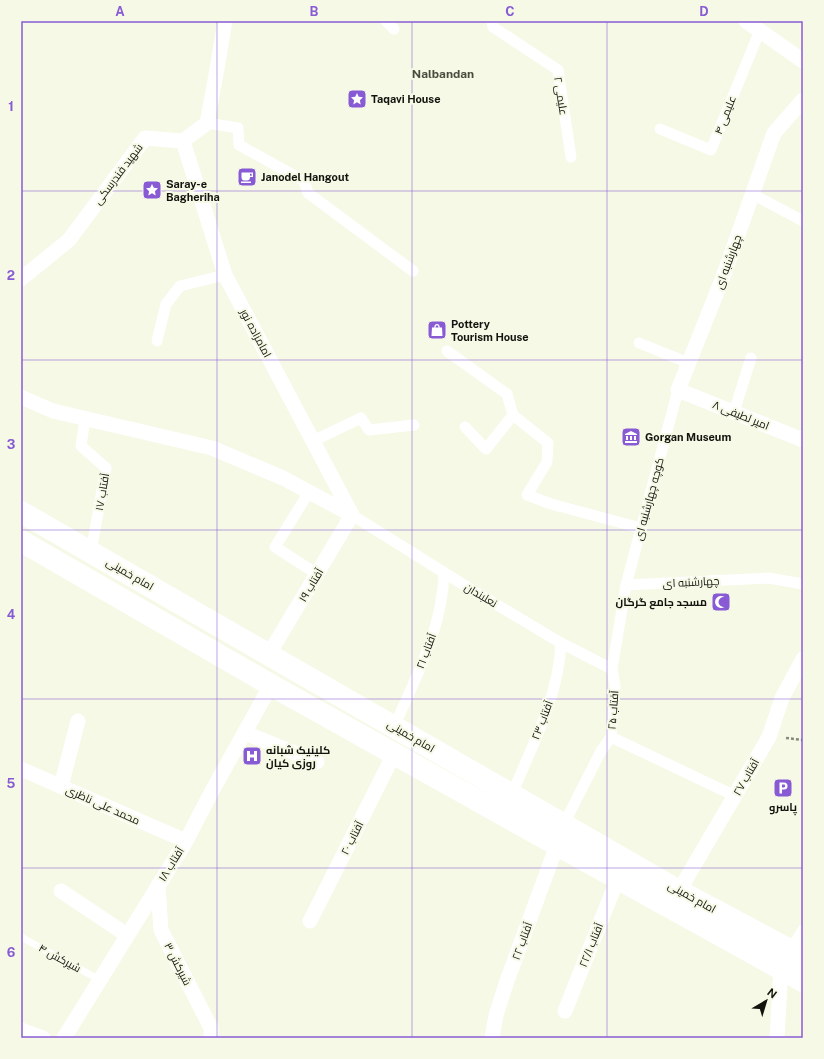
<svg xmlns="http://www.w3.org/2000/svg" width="824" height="1059" font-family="'Public Sans',Cairo,sans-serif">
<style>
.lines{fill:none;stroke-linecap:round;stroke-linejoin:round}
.path{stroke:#878a7d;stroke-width:2.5;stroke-dasharray:3 2;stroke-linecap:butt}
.service{stroke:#fff;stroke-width:7}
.pedestrian{stroke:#fff;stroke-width:11}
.minor{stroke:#fff;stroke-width:15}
.primary{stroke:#fff;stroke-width:22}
.grid{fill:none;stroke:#885bd5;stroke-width:1;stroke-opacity:0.55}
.labels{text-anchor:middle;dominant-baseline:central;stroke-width:4;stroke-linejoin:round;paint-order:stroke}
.street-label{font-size:11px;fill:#13140e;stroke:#f5f9e6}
.poi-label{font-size:11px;font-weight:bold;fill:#13140e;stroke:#f5f9e6;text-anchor:start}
.neighbourhood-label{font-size:12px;font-weight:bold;fill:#494c3c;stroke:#f5f9e6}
.neatline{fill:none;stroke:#885bd5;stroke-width:1.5}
.grid-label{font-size:13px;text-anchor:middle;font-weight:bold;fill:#885bd5}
</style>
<rect width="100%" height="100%" fill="#f5f9e6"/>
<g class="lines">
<path class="path" d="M786,738L803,740"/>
<path class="service" d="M21,937L100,980"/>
<g class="pedestrian">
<path d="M386,21L394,29"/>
<path d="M492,21L493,27L558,70L571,157"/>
<path d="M207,123L238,128L239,145L304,181L308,193L413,271"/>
<path d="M660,129L711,150L760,30"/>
<path d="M752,194L803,221"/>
<path d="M157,341L166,304L180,286L225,275"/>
<path d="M639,343L689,363"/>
<path d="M447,351L507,394L513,415L548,443L547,462L527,495L551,504L641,528"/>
<path d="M734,412L751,358"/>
<path d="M85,419L81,446L106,468L91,552"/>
<path d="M465,427L486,449L513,415"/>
<path d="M313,441L361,418L369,430L414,425"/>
<path d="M309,492L275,547L317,574"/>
<path d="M352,515L472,590L561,643L612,669"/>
<path d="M626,585L769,578L803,584"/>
<path d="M394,727C416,677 443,627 444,572"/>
<path d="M611,737L735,796"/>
<path d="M512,794C532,746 559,696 561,643"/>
<path d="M564,824L601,751L611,737L615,685L612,669L626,585L678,390"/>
<path d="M790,950L803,930"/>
</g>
<g class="minor">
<path d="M746,21L803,61"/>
<path d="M803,100L774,133L723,277L678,390L803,440"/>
<path d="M183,141L225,275L352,515"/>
<path d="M21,279L69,240L145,138L183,141L207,123L217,69L225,21"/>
<path d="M21,397L53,411L212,448L283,478L352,515"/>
<path d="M269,654L352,515"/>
<path d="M245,733L317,762"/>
<path d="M21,769L186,841"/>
<path d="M61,786L78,721"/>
<path d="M158,886L161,930L211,1028V1038"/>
<path d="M61,891L127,935"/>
<path d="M679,891L769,737L782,698L803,659"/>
<path d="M310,921L394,754"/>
<path d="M565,1011L618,878"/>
<path d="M21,1030L43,1038"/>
<path d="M64,1038L186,841L212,791L271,685"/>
<path d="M492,1038L496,1015L507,981L557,845"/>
<path d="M777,1038L781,968"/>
</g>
<g class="primary">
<path d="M21,512L679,891L803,957"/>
<path d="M21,541L271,685L557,845L803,981"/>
</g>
</g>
<path class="grid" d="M217,21V1038M412,21V1038M607,21V1038M21,191H803M21,360H803M21,530H803M21,699H803M21,868H803"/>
<defs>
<symbol id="sight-square" viewBox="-11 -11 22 22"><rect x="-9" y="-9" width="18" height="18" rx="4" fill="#885bd5" stroke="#f5f9e6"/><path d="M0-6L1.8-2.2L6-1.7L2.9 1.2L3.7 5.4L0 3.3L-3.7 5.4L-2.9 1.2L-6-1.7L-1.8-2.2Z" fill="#fff"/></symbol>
<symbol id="cafe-square" viewBox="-11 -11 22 22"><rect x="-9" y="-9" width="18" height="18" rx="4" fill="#885bd5" stroke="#f5f9e6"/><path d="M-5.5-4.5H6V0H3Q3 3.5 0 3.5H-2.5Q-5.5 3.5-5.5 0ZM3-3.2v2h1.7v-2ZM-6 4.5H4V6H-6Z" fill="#fff"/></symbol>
<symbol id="shop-square" viewBox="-11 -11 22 22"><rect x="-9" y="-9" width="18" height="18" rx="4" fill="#885bd5" stroke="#f5f9e6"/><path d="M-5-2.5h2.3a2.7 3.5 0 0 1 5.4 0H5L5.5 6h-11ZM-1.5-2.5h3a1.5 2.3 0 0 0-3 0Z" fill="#fff"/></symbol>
<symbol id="museum-square" viewBox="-11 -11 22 22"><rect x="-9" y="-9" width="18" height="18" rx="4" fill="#885bd5" stroke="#f5f9e6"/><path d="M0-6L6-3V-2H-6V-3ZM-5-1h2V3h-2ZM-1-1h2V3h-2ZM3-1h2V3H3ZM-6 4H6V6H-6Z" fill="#fff"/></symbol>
<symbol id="mosque-square" viewBox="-11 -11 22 22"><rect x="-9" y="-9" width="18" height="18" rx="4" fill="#885bd5" stroke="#f5f9e6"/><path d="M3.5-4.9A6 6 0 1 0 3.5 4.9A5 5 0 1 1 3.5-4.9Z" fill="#fff"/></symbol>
<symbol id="hospital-square" viewBox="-11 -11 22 22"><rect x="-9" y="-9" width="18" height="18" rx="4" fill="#885bd5" stroke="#f5f9e6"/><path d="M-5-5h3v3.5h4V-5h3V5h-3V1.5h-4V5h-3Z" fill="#fff"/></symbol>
<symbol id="parking-square" viewBox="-11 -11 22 22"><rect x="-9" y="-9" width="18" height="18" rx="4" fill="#885bd5" stroke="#f5f9e6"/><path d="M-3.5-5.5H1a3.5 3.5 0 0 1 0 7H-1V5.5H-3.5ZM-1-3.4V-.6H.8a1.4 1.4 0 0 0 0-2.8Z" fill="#fff"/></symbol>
</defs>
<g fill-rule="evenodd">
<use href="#sight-square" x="346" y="88" width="22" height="22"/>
<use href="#cafe-square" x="236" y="166" width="22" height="22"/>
<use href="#sight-square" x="141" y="179" width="22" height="22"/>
<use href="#shop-square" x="426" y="319" width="22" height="22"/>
<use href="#museum-square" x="620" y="426" width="22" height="22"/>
<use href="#mosque-square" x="710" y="591" width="22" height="22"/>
<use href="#hospital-square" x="241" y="745" width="22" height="22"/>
<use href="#parking-square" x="772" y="777" width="22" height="22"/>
</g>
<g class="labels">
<g class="street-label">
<text transform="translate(561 96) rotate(81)">۲ علیمی</text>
<text transform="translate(725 115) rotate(-68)">۴ علیمی</text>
<text transform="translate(118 174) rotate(-53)">شهید فندرسکی</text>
<text transform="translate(728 262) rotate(-70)">چهارشنبه ای</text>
<text transform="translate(256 333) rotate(62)">امامزاده نور</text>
<text transform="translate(741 415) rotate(22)">۸ امیر لطیفی</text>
<text transform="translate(102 492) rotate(-80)">۱۷ آفتاب</text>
<text transform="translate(649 499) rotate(-75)">کوچه چهارشنبه ای</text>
<text transform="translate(130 574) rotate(30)">امام خمینی</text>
<text transform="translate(691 582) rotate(-3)">چهارشنبه ای</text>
<text transform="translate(311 585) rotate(-59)">۱۹ آفتاب</text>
<text transform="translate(481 595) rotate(31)">نعلبندان</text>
<text transform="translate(426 651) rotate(-69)">آفتاب ۲۱</text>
<text transform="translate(613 710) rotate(-86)">آفتاب ۲۵</text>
<text transform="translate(542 720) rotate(-69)">آفتاب ۲۳</text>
<text transform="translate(411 736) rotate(30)">امام خمینی</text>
<text transform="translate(746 777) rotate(-60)">آفتاب ۲۷</text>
<text transform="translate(103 805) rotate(24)">محمد علی ناظری</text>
<text transform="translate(352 838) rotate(-63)">۲۰ آفتاب</text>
<text transform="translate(171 864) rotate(-58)">آفتاب ۱۸</text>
<text transform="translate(692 897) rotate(29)">امام خمینی</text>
<text transform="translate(522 941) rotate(-70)">آفتاب ۲۲</text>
<text transform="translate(591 945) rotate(-68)">آفتاب ۲۲/۱</text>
<text transform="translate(60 958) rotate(29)">۴ شیرکش</text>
<text transform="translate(178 964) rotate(63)">۳ شیرکش</text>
</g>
<g class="poi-label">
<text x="371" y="99">Taqavi House</text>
<text x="261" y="177">Janodel Hangout</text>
<text x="166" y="184">Saray-e<tspan x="166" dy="13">Bagheriha</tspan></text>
<text x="451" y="324">Pottery<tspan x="451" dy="13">Tourism House</tspan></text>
<text x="645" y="437">Gorgan Museum</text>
<text x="707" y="602" text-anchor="end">مسجد جامع گرگان</text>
<text x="266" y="750">کلینیک شبانه<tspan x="266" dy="13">روزی کیان</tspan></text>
<text x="783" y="807" text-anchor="middle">پاسرو</text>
</g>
<g class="neighbourhood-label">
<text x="443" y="74">Nalbandan</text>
</g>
</g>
<rect width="824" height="1059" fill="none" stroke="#f5f9e6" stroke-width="44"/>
<g transform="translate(766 1001) rotate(38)" stroke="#f5f9e6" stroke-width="3" paint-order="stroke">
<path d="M0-3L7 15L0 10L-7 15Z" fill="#13140e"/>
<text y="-6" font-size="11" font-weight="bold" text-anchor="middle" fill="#13140e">N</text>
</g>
<rect x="22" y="22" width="780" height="1015" class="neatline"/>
<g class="grid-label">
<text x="120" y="16">A</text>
<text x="314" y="16">B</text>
<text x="510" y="16">C</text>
<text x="704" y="16">D</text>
<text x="11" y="111">1</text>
<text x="11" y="280">2</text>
<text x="11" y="449">3</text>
<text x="11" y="619">4</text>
<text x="11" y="788">5</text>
<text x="11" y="957">6</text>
</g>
</svg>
